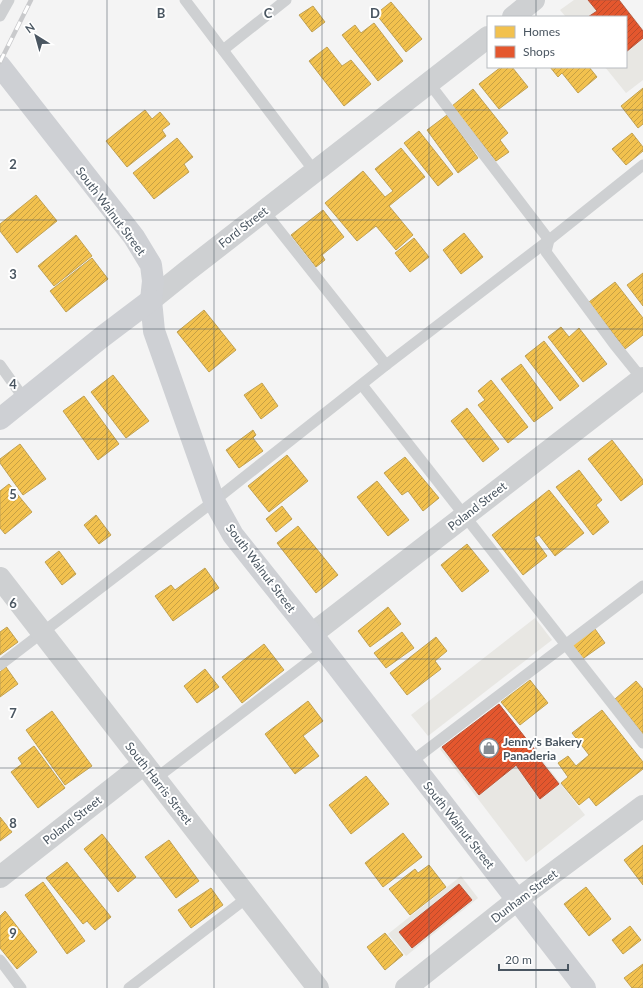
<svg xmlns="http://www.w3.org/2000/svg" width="643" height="988" font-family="Lato,sans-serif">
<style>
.commercial{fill:#e8e7e3}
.homes{fill:url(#homes-hatch);stroke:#c0a154}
.shops{fill:url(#shops-hatch);stroke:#b6573d}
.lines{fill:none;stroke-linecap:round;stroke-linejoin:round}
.lane{stroke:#ced0d2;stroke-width:11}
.street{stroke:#ced0d2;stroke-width:22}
.secondary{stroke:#ced0d4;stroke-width:22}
.rail-casing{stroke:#c9cacc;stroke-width:4.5}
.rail{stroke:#fff;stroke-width:3;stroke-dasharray:9;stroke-linecap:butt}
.grid{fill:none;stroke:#4a5661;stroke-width:1;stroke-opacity:0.55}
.labels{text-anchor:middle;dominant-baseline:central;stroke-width:4;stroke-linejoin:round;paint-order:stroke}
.street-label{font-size:12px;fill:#4a5661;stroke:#fff}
.poi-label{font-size:12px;font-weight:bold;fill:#4a5661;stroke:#fff;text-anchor:start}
.grid-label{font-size:13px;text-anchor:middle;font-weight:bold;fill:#4a5661;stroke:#fff;stroke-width:4;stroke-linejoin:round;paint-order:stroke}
</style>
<defs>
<pattern id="homes-hatch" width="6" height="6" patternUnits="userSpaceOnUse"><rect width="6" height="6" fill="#f2c14e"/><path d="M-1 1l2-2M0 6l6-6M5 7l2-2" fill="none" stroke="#c6a044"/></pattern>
<pattern id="shops-hatch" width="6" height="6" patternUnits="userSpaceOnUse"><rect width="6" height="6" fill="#e4572e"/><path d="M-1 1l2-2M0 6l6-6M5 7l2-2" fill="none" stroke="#bb4b2b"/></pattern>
</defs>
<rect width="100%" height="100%" fill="#f4f4f4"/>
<g class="commercial">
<path d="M574,0H620L643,29V80L626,93L605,67H626V17H566L560,10Z"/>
<path d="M535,618L552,640L428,736L411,715Z"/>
<path d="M499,704L585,815L526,862L440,749Z"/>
<path d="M461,876L478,898L406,956L388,934Z"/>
</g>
<g class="homes">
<path d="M391,2L422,39L406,52L376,14Z"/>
<path d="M313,6L325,22L312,32L299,15Z"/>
<path d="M374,23L403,61L378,81L342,35L355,25L361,33Z"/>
<path d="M327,47L342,66L351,60L371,84L344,106L309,61Z"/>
<path d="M501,67H512L528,87L499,109L479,84Z"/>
<path d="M550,67H589L597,77L578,93L562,73L558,77Z"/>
<path d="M643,88V124L638,128L621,106Z"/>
<path d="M473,89L508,133L500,140L509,152L496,161L452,106Z"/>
<path d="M145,110L152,119L160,112L170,124L162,130L166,136L127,167L106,141Z"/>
<path d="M447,115L478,158L458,173L427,130Z"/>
<path d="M419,131L453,174L438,186L404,143Z"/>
<path d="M632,133L643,147V151L626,165L612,149Z"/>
<path d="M177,138L193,157L184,164L189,172L154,199L133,173Z"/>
<path d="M401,148L425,177L389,206L413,235L396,250L376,226L357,241L325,203L363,171L385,197L393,191L375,169Z"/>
<path d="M36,195L57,221L17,253L0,231V224Z"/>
<path d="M323,210L344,237L322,255L325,260L316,267L291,235Z"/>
<path d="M464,233L483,257L461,274L443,250Z"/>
<path d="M76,235L92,256L54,286L38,266Z"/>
<path d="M414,238L429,257L410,272L395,253Z"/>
<path d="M92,258L108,279L66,312L50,291Z"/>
<path d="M643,273V306L627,285Z"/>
<path d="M615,282L643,318V335L625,349L589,302Z"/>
<path d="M204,310L236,350L209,372L177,332Z"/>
<path d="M561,327L569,337L579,328L607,364L583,382L548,337Z"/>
<path d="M544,341L579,386L560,401L525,356Z"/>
<path d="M521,364L553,408L534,422L501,379Z"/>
<path d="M113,375L149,421L126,438L91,392Z"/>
<path d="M491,380L528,427L508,443L478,405L485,400L478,391Z"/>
<path d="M262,383L278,406L261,419L244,395Z"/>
<path d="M84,396L119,444L98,460L63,411Z"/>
<path d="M467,408L499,449L483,462L451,421Z"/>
<path d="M253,430L256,435L253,438L263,451L239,468L226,450Z"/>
<path d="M612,440L643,480V484L621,501L588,459Z"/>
<path d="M20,444L46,479L23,495L0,463V459Z"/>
<path d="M287,455L308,481L269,512L248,486Z"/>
<path d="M405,457L439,498L423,511L408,491L402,495L384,473Z"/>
<path d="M579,470L602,500L596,505L609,522L593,535L556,487Z"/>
<path d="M377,481L409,520L388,536L357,497Z"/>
<path d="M9,484L32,512L5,534L0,528V491Z"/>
<path d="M549,490L584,533L555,556L539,535L534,538L547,556L523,575L492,535Z"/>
<path d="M282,506L292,519L276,532L266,519Z"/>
<path d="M96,515L111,535L99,544L84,525Z"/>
<path d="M298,526L338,575L316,593L277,543Z"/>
<path d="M467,544L489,571L462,592L441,565Z"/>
<path d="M59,551L76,574L62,585L45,562Z"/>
<path d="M205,568L219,588L173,621L155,596L171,585L175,590Z"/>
<path d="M388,607L401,624L370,647L358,631Z"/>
<path d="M7,627L18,642L0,655V632Z"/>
<path d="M595,629L605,643L581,660L570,646Z"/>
<path d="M402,632L414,648L386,668L374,653Z"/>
<path d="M436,637L447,651L435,661L441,669L407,695L390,673Z"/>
<path d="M264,644L284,670L242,703L222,677Z"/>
<path d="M6,667L18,684L0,697V672Z"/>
<path d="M205,669L219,687L197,703L184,686Z"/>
<path d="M530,680L548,703L520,725L501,702Z"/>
<path d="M636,681L643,689V734L615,699Z"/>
<path d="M308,701L323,721L303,736L319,756L295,774L265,734Z"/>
<path d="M602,710L643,762V769L596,806L589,797L579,805L561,783L568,777L558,763L568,756L576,766L589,755L572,733Z"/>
<path d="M52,711L92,766L65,785L26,730Z"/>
<path d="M34,746L65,788L38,808L11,772L22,764L18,758Z"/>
<path d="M366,776L389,804L351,834L329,805Z"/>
<path d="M0,817L12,832L0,841Z"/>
<path d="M403,833L422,857L383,887L365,863Z"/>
<path d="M102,834L136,877L118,892L84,849Z"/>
<path d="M169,840L199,881L176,898L145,857Z"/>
<path d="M643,845V885L624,860Z"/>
<path d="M67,862L111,917L95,930L87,921L83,924L46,878Z"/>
<path d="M429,865L446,887L410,915L389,889L415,869L418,873Z"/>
<path d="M43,882L85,941L67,954L25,895Z"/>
<path d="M586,887L611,919L589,936L564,904Z"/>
<path d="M211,888L223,905L191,928L178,910Z"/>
<path d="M5,911L37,952L17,969L0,948V916Z"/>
<path d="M630,926L641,940L623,954L612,940Z"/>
<path d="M385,933L403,955L385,970L367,947Z"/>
<path d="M643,964V988H632L624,978Z"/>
</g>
<g class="shops">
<path d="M588,0H619L643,31V38L626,52V17H588L597,11Z"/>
<path d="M499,704L535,750L479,795L442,747Z"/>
<path d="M533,751L559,784L540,799L516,765Z"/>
<path d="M459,884L472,900L412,948L399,932Z"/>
</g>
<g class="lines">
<g class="lane">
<path d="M185,0L315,172"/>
<path d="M0,16L9,0"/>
<path d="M223,50L286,0"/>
<path d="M429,83L549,240L546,252L614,344L643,380"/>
<path d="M264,211L386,365"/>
<path d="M0,365L25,400"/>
<path d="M362,385L643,743"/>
<path d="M0,665L214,501L386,365L549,240L643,165"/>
<path d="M411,762L643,586"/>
<path d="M155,779L324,650"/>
<path d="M0,960L21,988"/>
<path d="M129,988L248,897"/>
</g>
<g class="street">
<path d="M513,17L534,0"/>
<path d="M151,300L187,271L488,37"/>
<path d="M0,578L318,988"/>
<path d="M312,634L643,378"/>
<path d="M0,877L144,764"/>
<path d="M406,988L517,900L643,806"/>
</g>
<g class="secondary">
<path d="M0,66L134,237L151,265L153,281L151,300L154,331L214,501L233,535L312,634L585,988"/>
<path d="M0,419L102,337L151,300"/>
</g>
<defs>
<path id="rail" d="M0,62L31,0"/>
</defs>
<use href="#rail" class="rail-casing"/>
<use href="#rail" class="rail"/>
</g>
<path class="grid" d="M107,0V988M214,0V988M322,0V988M429,0V988M536,0V17M536,67V988M0,110H643M0,220H643M0,329H643M0,439H643M0,549H643M0,659H643M0,768H643M0,878H643"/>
<defs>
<symbol id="shop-ring" viewBox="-11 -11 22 22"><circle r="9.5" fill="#fff" stroke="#868d94" stroke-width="1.5"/><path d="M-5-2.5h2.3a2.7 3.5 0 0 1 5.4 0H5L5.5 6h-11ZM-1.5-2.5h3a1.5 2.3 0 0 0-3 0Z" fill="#868d94"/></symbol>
</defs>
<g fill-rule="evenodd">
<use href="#shop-ring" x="478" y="737" width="22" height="22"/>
</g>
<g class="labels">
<g class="street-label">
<text transform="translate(111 211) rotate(53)">South Walnut Street</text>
<text transform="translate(243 227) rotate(-38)">Ford Street</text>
<text transform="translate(477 506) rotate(-38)">Poland Street</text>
<text transform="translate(261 568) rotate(53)">South Walnut Street</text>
<text transform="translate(159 783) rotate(52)">South Harris Street</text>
<text transform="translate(72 820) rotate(-38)">Poland Street</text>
<text transform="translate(459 825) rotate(52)">South Walnut Street</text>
<text transform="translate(524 896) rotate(-37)">Dunham Street</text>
</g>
<g class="poi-label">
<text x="503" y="741">Jenny's Bakery<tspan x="503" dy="14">Panaderia</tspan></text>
</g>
</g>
<g class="grid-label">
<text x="161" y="18">B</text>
<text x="268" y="18">C</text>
<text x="375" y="18">D</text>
<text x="13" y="169">2</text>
<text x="13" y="279">3</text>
<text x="13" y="389">4</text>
<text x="13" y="499">5</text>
<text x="13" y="608">6</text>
<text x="13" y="718">7</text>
<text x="13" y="828">8</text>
<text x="13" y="938">9</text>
</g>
<rect x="487" y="16" width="140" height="52" fill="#ffffff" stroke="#b7bbc0"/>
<rect x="495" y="26" width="20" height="12" fill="#f2c14e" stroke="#b7bbc0"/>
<text x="523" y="36" font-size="12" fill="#4a5661">Homes</text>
<rect x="495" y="46" width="20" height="12" fill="#e4572e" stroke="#b7bbc0"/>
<text x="523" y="56" font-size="12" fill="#4a5661">Shops</text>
<g transform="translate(36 36) rotate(323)" stroke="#ffffff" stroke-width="3" paint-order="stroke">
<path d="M0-3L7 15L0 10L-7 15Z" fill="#4a5661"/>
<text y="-6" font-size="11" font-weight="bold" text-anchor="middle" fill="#4a5661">N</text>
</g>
<path d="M499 964v6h69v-6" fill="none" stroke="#4a5661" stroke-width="2"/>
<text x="505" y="964" font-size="12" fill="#4a5661" stroke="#ffffff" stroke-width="3" paint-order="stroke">20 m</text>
</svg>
